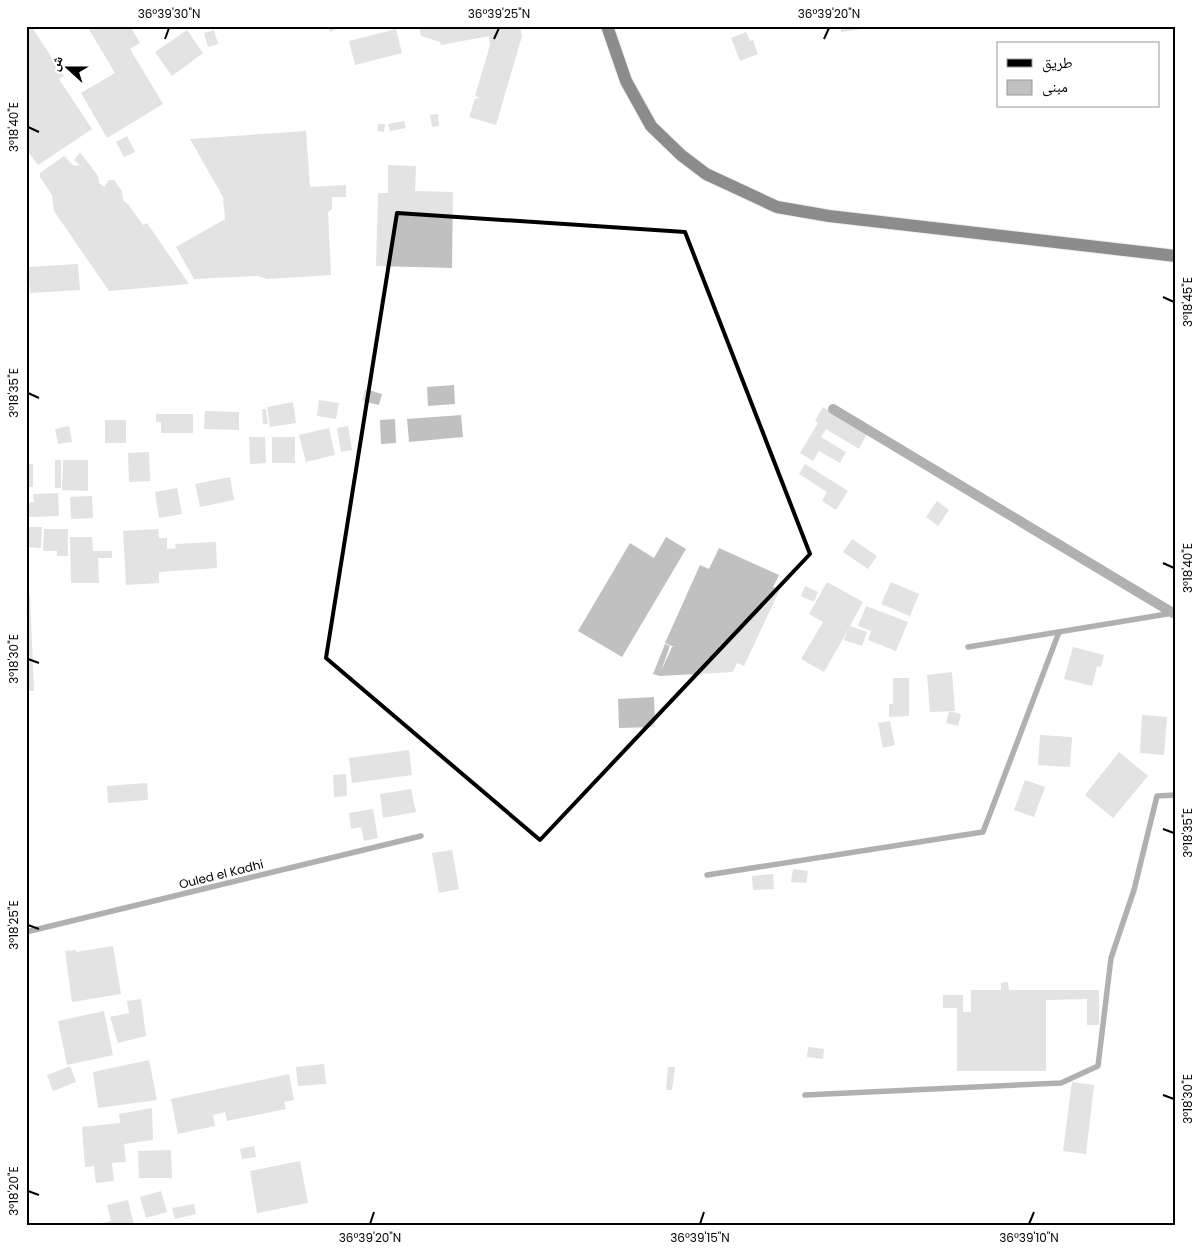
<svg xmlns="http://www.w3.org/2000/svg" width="1202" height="1251" font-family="Poppins,'Noto Naskh Arabic',sans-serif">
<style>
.building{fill:#c0c0c0}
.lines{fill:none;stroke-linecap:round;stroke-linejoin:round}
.primary-casing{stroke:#dbdbdb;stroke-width:14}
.service{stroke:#515151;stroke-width:5.5}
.minor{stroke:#515151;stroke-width:10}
.primary{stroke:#000;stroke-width:12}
.marked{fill:none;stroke:#000;stroke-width:4;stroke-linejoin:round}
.ticks{fill:none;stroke:#000;stroke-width:2}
.labels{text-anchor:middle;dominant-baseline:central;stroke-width:4.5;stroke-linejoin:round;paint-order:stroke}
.street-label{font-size:12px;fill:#000;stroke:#fff}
.neatline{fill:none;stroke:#000;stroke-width:2}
.ticks-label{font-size:12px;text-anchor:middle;fill:#000}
</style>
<rect width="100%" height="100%" fill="#fff"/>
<g class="building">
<path d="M26,26H31L64,76L59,79L92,129L38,165L26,149Z"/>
<path d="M87,26H130L140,43L130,49L163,104L107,138L81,93L115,73Z"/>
<path d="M328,26H343L330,32Z"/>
<path d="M419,26H520L522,36L496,125L469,117L475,99L480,98L475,96L490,45L489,36L441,45L440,42L421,36Z"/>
<path d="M841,26H862V29L841,32Z"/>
<path d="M396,29L402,53L355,65L349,41Z"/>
<path d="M187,30L203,53L172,76L155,52Z"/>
<path d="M214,30L218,44L208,47L204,33Z"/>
<path d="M746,32L750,41L753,40L758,54L740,61L731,38Z"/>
<path d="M438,114L439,126L432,127L430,115Z"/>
<path d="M404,121L406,128L390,131L388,124Z"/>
<path d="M378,124H385L384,132L377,131Z"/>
<path d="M306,131L310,187L346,185V197H332V209L328,212L331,275L267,279L258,276L194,279L176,247L225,219L223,197L190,139Z"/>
<path d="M127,136L135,152L124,157L116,142Z"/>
<path d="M80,152L98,176L99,183L104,187L109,180H114L122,191L123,200L128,204L143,225L147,223L189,284L109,291L54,211L52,195L40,177V173L64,156L74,166L80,165L74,160Z"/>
<path d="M388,165L416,166L415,191L453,192L452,268L376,266L378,193H388Z"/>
<path d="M78,264L80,290L30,293L28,267Z"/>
<path d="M454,385L455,404L428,406L427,387Z"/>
<path d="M365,389L382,394L379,405L362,401Z"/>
<path d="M319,400L339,403L336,419L317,416Z"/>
<path d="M293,402L296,423L270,427L267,407Z"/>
<path d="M823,407L867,434L859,449L826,429L821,437L846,452L840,463L819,451L813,461L800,453L818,423L815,421Z"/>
<path d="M262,409H266L268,424H263Z"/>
<path d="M205,411L239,412V430L204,429Z"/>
<path d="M156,414H193V433H161V422H156Z"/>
<path d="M461,415L463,437L409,442L407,419Z"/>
<path d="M395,419L396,443L381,444L380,420Z"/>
<rect x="105" y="420" width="21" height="23"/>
<path d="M69,426L72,442L58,444L55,429Z"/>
<path d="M348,426L352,450L341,452L337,428Z"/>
<path d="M329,428L335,455L306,462L299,435Z"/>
<path d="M249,437H265L266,463L250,464Z"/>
<rect x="272" y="437" width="23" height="26"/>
<path d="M149,452L150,481L129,482L128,453Z"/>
<rect x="55" y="460" width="6" height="28"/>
<path d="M63,460H88V491L62,490Z"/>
<rect x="26" y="464" width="7" height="23"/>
<path d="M805,464L848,491L836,510L822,501L827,492L799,474Z"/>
<path d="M230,477L234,500L200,507L195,484Z"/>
<path d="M177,488L182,514L159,518L155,492Z"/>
<path d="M58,493L59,516L28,517L27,503L34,502L33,494Z"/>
<path d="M92,496L93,518L71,519L70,497Z"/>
<path d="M937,501L949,510L938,526L926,517Z"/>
<path d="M26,527H42L41,548L26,547Z"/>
<path d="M44,529H68V556H57V551H43Z"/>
<path d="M158,529L159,538H167V549L176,548L175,544L216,542L217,568L159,572V583L126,585L123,531Z"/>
<path d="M70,537H92L93,551H112V558H98L99,583H71Z"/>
<path d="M666,537L686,549L622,657L578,631L630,543L654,558Z"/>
<path d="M852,539L877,556L868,569L843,552Z"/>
<path d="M719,548L779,575L773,587L780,589L744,666L737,663L733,672L660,676L653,674L665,644L670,646L661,671L672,647H674L665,643L700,565L709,569Z"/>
<path d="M827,582L863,602L850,626L867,632L862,646L844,640L849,628L824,672L801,659L823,622L809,614Z"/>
<path d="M891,582L919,594L910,616L881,604Z"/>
<path d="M805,586L818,592L814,602L801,596Z"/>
<path d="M26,595H30L34,691H26Z"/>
<path d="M866,606L908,622L896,651L868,640L871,631L858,626Z"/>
<path d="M1073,647L1104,655L1101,667L1097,666L1092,686L1064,679Z"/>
<path d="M952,672L955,711L930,712L927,675Z"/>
<path d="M893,678H909V716L889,717V704H893Z"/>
<path d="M654,697L655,727L619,728L618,699Z"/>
<path d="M949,711L961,714L958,726L946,723Z"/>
<path d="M1142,715L1167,717L1164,755L1140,753Z"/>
<path d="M890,721L895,745L883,748L878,723Z"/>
<path d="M1040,735L1072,737L1070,767L1038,765Z"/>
<path d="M409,750L412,775L352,783L349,758Z"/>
<path d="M1119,752L1148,776L1113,818L1085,795Z"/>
<path d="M346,774L347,796L334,797L333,775Z"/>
<path d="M1025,780L1045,787L1034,817L1014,810Z"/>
<path d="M147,783L148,800L108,803L107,786Z"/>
<path d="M411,789L416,812L383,818L380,794Z"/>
<path d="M373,809L378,838L364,841L361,827L351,829L349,813Z"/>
<path d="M452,850L459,889L439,893L432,853Z"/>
<path d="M793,869L808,871L806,883L791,882Z"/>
<path d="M773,874L774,889L753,890L752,876Z"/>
<path d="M113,946L121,994L72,1002L65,951L76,950V952Z"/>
<path d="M1008,982L1009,990H1099V1025H1087V999L1046,1000V1071H957V1008H943V995H963V1012H971V990H1001V983Z"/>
<path d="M141,999L146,1036L118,1043L110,1017L129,1013L127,1001Z"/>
<path d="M104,1011L113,1055L67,1065L58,1021Z"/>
<path d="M808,1047L824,1049L823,1059L807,1057Z"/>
<path d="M149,1060L157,1100L98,1108L93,1072Z"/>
<path d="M324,1064L326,1084L298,1086L296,1067Z"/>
<path d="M70,1066L76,1082L53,1091L47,1075Z"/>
<path d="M668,1067H675L672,1090H666Z"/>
<path d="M289,1074L294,1100L284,1102L286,1109L227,1121L225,1112L213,1115L215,1126L178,1134L171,1099Z"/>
<path d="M1072,1082L1094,1085L1086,1154L1063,1151Z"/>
<path d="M152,1108L153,1140L124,1144L126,1162L112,1163L114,1181L96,1183L94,1166L85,1167L82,1127L120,1123L119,1114Z"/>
<path d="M254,1146L256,1157L242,1159L240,1149Z"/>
<path d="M171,1150L172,1178H139L138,1151Z"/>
<path d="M300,1161L308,1203L257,1213L250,1171Z"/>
<path d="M161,1191L167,1212L146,1218L140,1197Z"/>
<path d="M128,1200L134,1225H104L103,1223L111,1221L107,1205Z"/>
<path d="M194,1204L196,1214L175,1219L172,1208Z"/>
</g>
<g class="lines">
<defs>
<path id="primary" d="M607,26L626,81L651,126L681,155L706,174L777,207L829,216L1176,256"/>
</defs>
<use href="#primary" class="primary-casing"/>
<g class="service">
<path d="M968,647L1173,613"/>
<path d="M707,875L983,832L1059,632"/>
<path d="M26,932L421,836"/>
<path d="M805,1095L1061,1083L1098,1066L1111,958L1134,890L1157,796L1176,795"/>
</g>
<path class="minor" d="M833,409L1173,613L1176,612"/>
<use href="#primary" class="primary"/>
</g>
<path d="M0 0H1202V1251H0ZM397,213L685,232L810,554L540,840L326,658Z" fill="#fff" fill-opacity=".55" fill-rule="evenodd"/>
<path class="marked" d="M397,213L685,232L810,554L540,840L326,658Z"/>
<path class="ticks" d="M165,39L169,28M494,39L499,28M824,39L829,28M28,127L39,132M1163,297L1174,302M28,393L39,398M1163,563L1174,568M28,659L39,663M1163,829L1174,833M28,925L39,929M1163,1095L1174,1099M28,1191L39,1195M370,1224L374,1212M700,1224L704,1212M1029,1224L1034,1212"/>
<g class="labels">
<g class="street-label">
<text transform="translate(221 874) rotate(-14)">Ouled el Kadhi</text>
</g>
</g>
<rect width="1202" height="1251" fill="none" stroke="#ffffff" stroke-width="55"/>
<rect x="997" y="42" width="162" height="65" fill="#ffffff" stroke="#999999"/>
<rect x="1007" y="59" width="25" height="8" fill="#000000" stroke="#999999"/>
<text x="1042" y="68" font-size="15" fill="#000000">طريق</text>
<rect x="1007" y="80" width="25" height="15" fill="#c0c0c0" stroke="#999999"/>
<text x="1042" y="92" font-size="15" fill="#000000">مبنى</text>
<g transform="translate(68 68) rotate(291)" stroke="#ffffff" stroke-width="4" paint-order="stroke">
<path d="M0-4L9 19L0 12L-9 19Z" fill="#000000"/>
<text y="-8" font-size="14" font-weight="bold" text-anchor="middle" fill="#000000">ش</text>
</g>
<rect x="28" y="28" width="1146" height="1196" class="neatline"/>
<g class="ticks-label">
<text x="169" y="18">36°39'30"N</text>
<text x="499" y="18">36°39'25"N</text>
<text x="829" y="18">36°39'20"N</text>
<text transform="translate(14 127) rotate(-90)" y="4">3°18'40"E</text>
<text transform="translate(1188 302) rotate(-90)" y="4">3°18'45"E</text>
<text transform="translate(14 393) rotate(-90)" y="4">3°18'35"E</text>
<text transform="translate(1188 568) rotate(-90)" y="4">3°18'40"E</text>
<text transform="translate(14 659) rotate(-90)" y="4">3°18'30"E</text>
<text transform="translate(1188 833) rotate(-90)" y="4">3°18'35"E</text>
<text transform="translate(14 925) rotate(-90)" y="4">3°18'25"E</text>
<text transform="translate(1188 1099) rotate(-90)" y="4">3°18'30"E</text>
<text transform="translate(14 1191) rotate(-90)" y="4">3°18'20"E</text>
<text x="370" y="1242">36°39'20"N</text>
<text x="700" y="1242">36°39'15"N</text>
<text x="1029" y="1242">36°39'10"N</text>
</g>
</svg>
